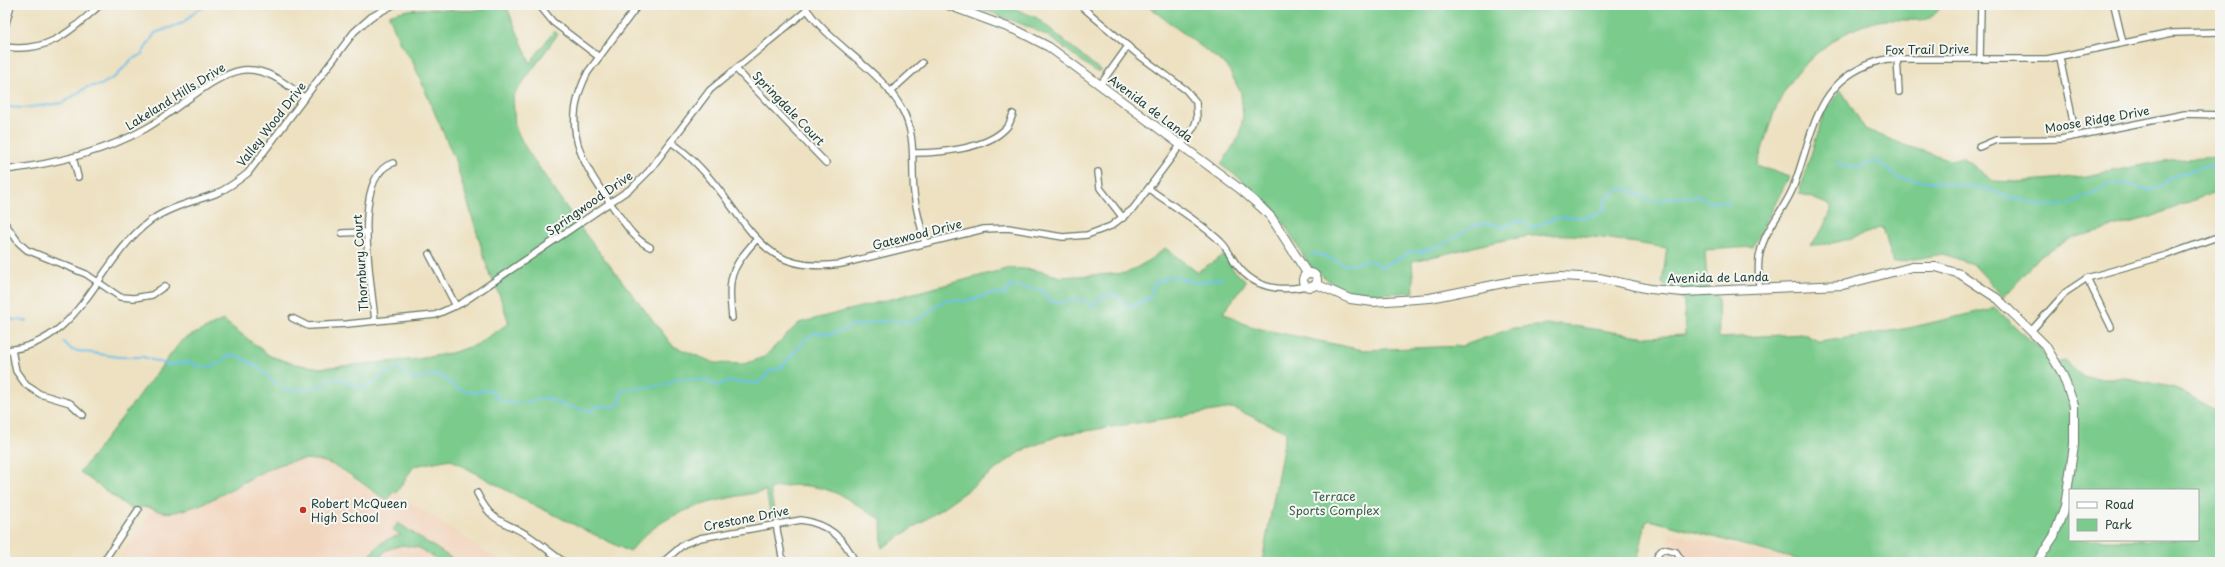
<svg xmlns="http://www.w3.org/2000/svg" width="2225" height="567" font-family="'Playpen Sans',sans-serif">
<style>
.built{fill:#f2d5bd}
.green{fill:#7acb8c;stroke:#4c8460;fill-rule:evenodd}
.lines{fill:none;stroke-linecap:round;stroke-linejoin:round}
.stream{stroke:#70c1eb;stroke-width:2}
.street-casing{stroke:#677665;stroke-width:8}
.secondary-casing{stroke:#677665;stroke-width:10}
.street{stroke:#fff;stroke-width:5.5}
.secondary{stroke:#fff;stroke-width:8}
.poi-dot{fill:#c8321e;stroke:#f6f6f2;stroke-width:1.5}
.labels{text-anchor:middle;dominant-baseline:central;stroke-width:4;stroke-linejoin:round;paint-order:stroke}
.street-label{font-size:12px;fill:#1f3d34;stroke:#f6f6f2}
.park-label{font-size:12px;fill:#36604a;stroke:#f6f6f2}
.poi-label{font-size:12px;fill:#1f3d34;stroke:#f6f6f2;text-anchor:start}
</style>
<rect width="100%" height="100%" fill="#f6f6f2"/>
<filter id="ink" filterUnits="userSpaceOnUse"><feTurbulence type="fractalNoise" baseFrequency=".025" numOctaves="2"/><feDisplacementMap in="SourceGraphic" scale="8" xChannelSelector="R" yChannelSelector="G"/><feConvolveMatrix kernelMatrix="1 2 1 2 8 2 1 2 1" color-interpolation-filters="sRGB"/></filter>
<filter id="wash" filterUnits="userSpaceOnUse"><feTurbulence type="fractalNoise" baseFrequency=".012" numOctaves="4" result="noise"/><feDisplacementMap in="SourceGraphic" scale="16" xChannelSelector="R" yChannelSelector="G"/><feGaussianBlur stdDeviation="0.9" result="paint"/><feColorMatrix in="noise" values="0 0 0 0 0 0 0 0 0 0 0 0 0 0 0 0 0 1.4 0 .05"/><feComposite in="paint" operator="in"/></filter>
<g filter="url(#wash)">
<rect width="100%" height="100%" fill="#ede1c1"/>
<g class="built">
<path d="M293,459H305L326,462L387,501L394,491L501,562H116L154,508L164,512L222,496L280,463Z"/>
<path d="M1670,533L1805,562H1664Z"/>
</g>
<g class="green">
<path d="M500,5H506L530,63L554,31L558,34L513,96L515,127L525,147L582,230L673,346L715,363L744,364L764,357L799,323L1010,268L1035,270L1061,277L1127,273L1150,260L1165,248L1197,272L1224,255L1232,268L1246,282L1223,313L1251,327L1363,350L1462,346L1513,328L1560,324L1647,337L1685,335L1684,301L1662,283L1667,248C1626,242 1587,233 1546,235C1500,237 1456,253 1412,261L1414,292L1376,294L1341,290L1310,266L1278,214L1263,199L1242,183L1243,181L1221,165L1240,135L1243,116L1241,93L1227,66L1146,5H1942L1941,8C1937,11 1932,18 1927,19C1915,22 1894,18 1878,21C1838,30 1801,61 1782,96C1770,117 1765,143 1757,165L1789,177L1753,247L1705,250L1707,284L1718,298L1719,338L1804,334L1820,342L1909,328L1994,308L2038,347L2050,363L2065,360L2085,378H2127L2175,388L2215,411L2220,410V562H1806L1650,520L1646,522L1637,562H1262L1286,432L1233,408L1060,435L1021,451L943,508L882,548L881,519C868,513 858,505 846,498C823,485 795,482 770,489L775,516L771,517L766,491C716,500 662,508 630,552L526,501L450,459L414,466L396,493L394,491L387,501C371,490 343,467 325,462C280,448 236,494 193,507C184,510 173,514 163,512C147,508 149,505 131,509L80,472L182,340L223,320L270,356L295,364L320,368L418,359L451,353L476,345L509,323L497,288L490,276L455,160L412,60L400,44L389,15C431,0 460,19 500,5ZM2070,490H2198V540H2070Z"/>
<path d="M971,5H1006L1037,18L1101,71H1095L1048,36L1024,25Z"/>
<path d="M1841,90L1865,129L1907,146L1951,160L1962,157L1993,181L2017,182L2086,176L2169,160L2220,157V192L2199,198L2151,217L2072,238L2041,256L2004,297L1973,264L1943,254L1893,263L1883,227C1858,236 1837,245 1811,245L1823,228L1832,206L1799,193L1824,113Z"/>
<path d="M398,523L457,562H441L419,548L402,545L386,550L377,562H367C373,547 385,538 401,535L393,530Z"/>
</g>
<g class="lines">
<g class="stream">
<path d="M5,107L23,108L63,103L87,87L101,85L116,76L132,59L141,55L155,33L183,23L197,10L209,5"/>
<path d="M1837,164L1852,168L1877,161L1898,178L1984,188L2012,198L2047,206L2068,205L2110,185L2120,183L2151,190L2163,185L2169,178L2188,171L2208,166L2220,170"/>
<path d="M1312,254C1325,253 1332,261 1344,264C1361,268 1362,252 1382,267L1413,251L1422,252L1446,243L1472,226L1487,223L1505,227L1518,220L1533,228C1541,224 1548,220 1557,218C1573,215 1593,221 1605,209V201L1618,190L1625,188L1650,200L1660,201L1671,198L1697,196L1713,203L1722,201L1730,204"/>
<path d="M5,319L27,321"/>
<path d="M64,342L72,350L119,357H143L169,365L189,362L204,368L219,364L226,357L234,354L256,366L278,385"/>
<path d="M284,389C298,393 320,388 331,378C344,378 354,389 367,386C377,385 379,376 387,372C391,371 396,370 400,369L413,379L438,374L460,390L476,393L483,390L491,391C506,411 525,403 546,397L565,406L591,411L597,406L613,407L621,403L620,394L623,390L669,384L675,379L704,380L718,386L725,382L759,383L770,371L781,368L807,338L815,333L830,334L839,332L853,324L859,326L880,321L907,322L919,319L945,300L966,301L995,293L1001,295L1005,294L1011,286L1041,290L1052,302L1059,303L1074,300H1083L1093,306L1102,297L1111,294C1120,297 1122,303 1131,307L1150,298L1155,283C1177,271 1173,278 1194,282C1203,283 1213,280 1222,278"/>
</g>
</g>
</g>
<g filter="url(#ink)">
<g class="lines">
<defs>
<g id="street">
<path d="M539,5L553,22L599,57"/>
<path d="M638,5L588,72C559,127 581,162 613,207C625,223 632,238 650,247"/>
<path d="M804,5C829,45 880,68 902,109C917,136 911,163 914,193C916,210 921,227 925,243"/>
<path d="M2114,5L2123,43"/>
<path d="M5,27L11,5"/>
<path d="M5,47C49,53 69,32 100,5"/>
<path d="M1897,58L1899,92"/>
<path d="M2060,58L2076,136"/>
<path d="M1980,59L1981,5"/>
<path d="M736,69L826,163"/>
<path d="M1100,85L1128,46"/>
<path d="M890,92L922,63"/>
<path d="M671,142C694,158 715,183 731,206C763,250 782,272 841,264L984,229L1008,228L1063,237L1087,235L1111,226L1133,209L1194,127L1197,119L1196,102L1186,90L1136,53L1080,5"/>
<path d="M1979,147L1996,140L2061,139L2185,114L2220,115"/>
<path d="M914,153C940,153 987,149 1006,128C1010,125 1011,118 1013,114"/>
<path d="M73,157L78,177"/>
<path d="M5,170C53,164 102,153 145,129C173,114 213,74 243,70C268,68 286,84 305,98"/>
<path d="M1098,172L1100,188L1123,218"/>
<path d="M1149,189C1173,206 1200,222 1221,242C1228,249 1231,257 1237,265C1254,288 1280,292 1306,286"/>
<path d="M5,223L19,243L27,250L86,274L120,297L134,298L152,295L165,286"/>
<path d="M342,233L367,232"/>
<path d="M429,254L456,306"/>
<path d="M2087,278L2111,327"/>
<path d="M1759,289C1759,277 1757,264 1760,253C1765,229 1784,210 1793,188C1815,130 1815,75 1887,59H2047L2172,33L2220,32"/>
<path d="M292,318L308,326L347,324L435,315L462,303L633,187L649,171L710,90L807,10"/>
<path d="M732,318C728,278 729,270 756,240"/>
<path d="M375,321C372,285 350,176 393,163"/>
<path d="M2031,331L2066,292L2087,278L2167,255L2220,236"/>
<path d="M5,350C81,346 97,260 150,221C169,207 193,202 215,194C227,189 238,181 248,173L354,32L371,17L393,5"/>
<path d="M12,350L16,371L26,385L40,394L70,403L83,415"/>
<path d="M477,493C493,525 502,519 529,536C541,544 552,554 564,562"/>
<path d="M776,524L783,562"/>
<path d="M103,562L138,510"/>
<path d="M663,562L684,544L700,538L801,520C828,524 844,537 855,562"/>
<path d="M1656,562L1658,554L1663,549L1676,552L1683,562"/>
</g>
<g id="secondary">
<path d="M948,5L1018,31L1049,47L1240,189L1262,208L1271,217L1307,273"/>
<circle cx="1310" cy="280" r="7"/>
<path d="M1316,284L1350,299L1373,302L1430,298L1513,281L1561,276L1599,278L1650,289L1683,292L1843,285L1912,267H1936L1960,274L1998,299L2045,345L2062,373L2074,405V445L2065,506L2054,536L2037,562"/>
</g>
</defs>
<use href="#street" class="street-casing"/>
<use href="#secondary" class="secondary-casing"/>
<use href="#street" class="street"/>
<use href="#secondary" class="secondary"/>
</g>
</g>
<circle class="poi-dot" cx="303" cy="510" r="4"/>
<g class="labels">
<g class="street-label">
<text transform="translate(1927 49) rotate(-1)">Fox Trail Drive</text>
<text transform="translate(175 96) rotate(-32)">Lakeland Hills Drive</text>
<text transform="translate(789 108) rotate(46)">Springdale Court</text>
<text transform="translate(1151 108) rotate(37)">Avenida de Landa</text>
<text transform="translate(2097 119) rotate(-10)">Moose Ridge Drive</text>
<text transform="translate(271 124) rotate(-52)">Valley Wood Drive</text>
<text transform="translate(589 203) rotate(-35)">Springwood Drive</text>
<text transform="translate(917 234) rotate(-14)">Gatewood Drive</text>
<text transform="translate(360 263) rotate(-94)">Thornbury Court</text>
<text transform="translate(1718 277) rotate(-1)">Avenida de Landa</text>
<text transform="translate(746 518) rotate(-11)">Crestone Drive</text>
</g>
<g class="park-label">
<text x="1334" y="496">Terrace<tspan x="1334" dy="14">Sports Complex</tspan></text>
</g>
<g class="poi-label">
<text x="311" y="503">Robert McQueen<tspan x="311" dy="14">High School</tspan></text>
</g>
</g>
<rect width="2225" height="567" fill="none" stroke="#f6f6f2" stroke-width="20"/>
<rect x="2069" y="489" width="130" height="52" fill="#f6f6f2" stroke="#a0aca6"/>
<rect x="2077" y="502" width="20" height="6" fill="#ffffff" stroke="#a0aca6"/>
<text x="2105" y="509" font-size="12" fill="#1f3d34">Road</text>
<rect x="2077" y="519" width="20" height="12" fill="#7acb8c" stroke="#a0aca6"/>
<text x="2105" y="529" font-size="12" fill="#1f3d34">Park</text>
</svg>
